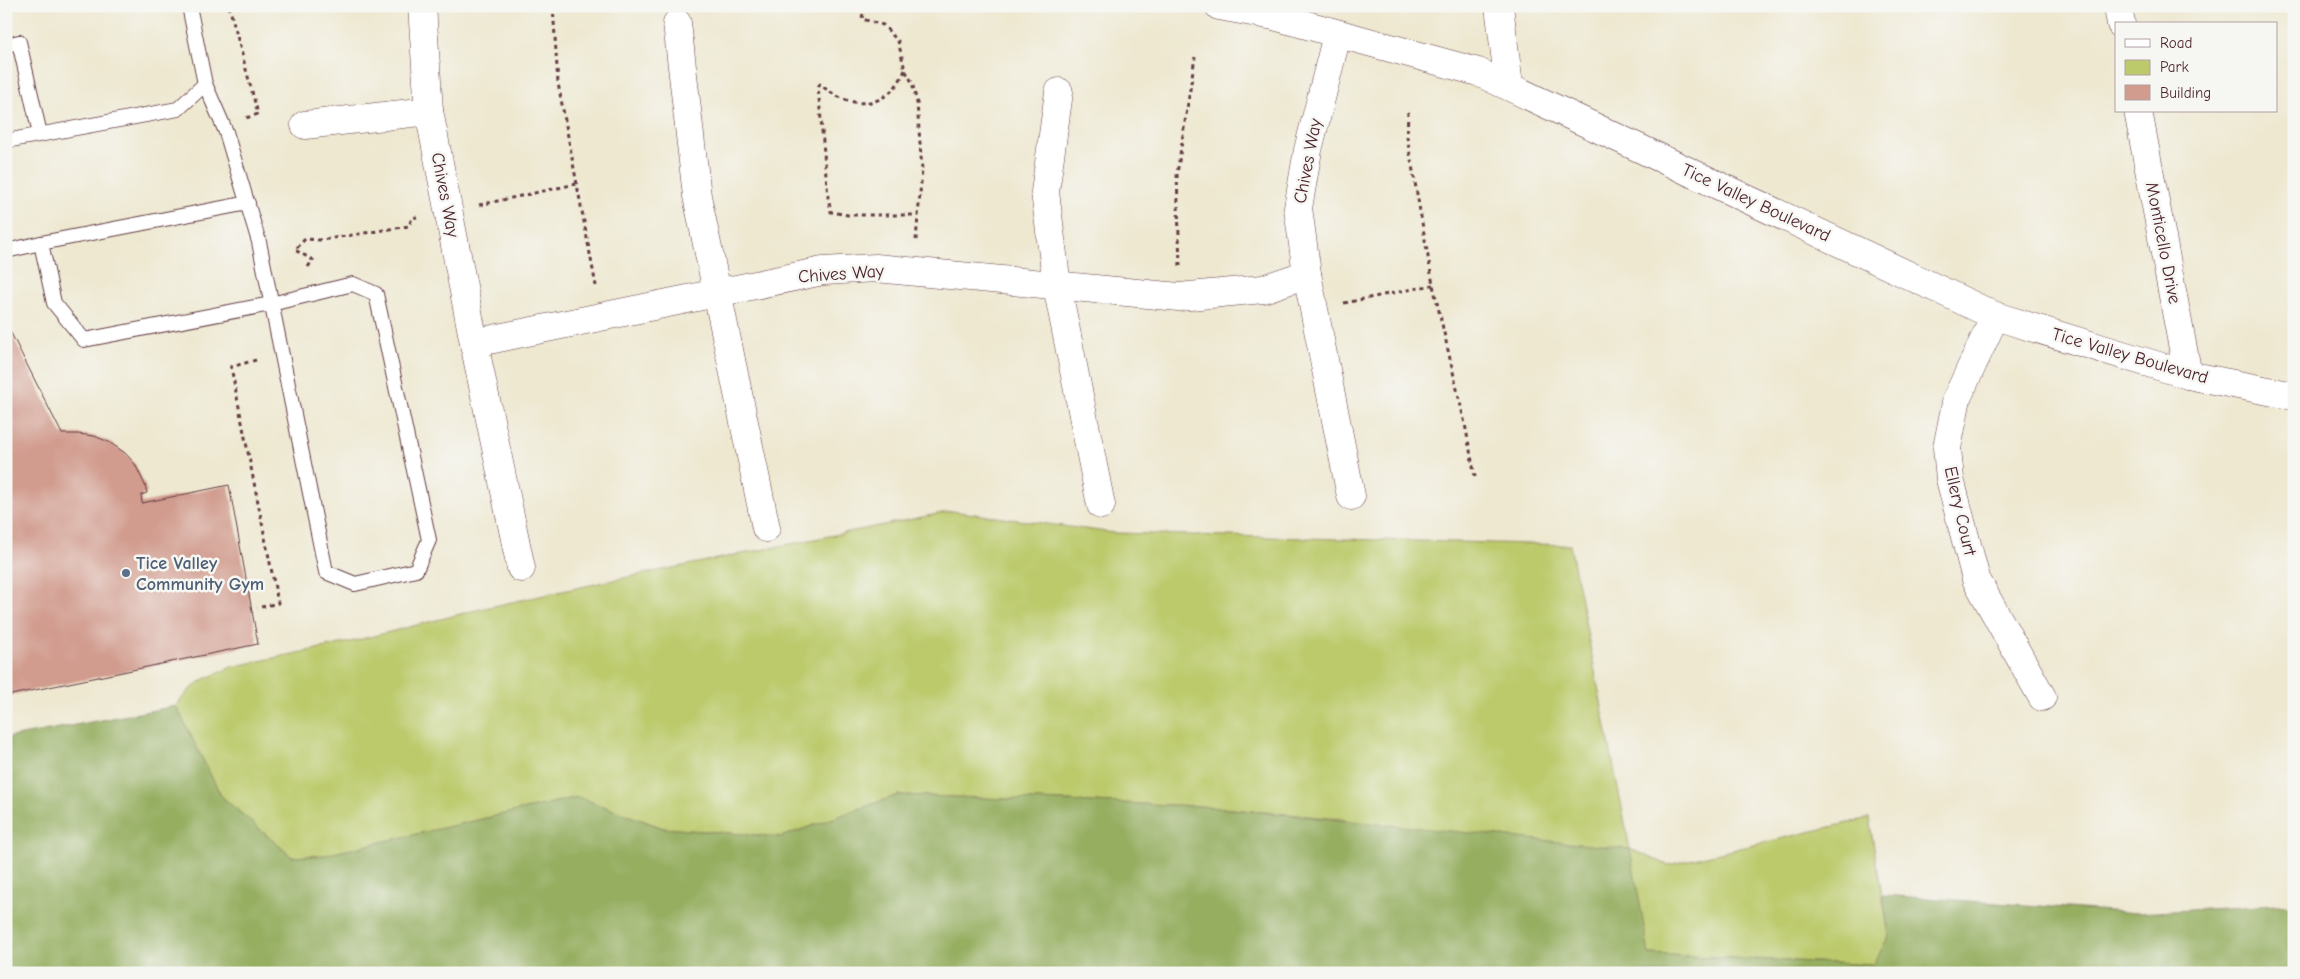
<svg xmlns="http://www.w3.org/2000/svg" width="2300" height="979" font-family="'Comic Neue',sans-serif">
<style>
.green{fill:#bcca6c;stroke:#83744c}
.forest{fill:#95ae60;stroke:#706646}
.building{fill:#d19b8e}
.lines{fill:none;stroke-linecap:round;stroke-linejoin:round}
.service-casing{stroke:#633d44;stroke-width:16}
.minor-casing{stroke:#633d44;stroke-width:29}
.tertiary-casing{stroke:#633d44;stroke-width:29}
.path{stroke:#633d44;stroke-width:3;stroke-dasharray:4 4;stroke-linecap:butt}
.service{stroke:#fff;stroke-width:14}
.minor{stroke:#fff;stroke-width:28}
.tertiary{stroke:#fff;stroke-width:28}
.service-dot{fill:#5c6f8a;stroke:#f6f6f2;stroke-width:2}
.labels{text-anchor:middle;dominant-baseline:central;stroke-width:5;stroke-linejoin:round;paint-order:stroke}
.street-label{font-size:18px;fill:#4a1f2b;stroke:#f6f6f2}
.service-label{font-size:18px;font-weight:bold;fill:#4e5e75;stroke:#f6f6f2;text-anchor:start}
</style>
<rect width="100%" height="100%" fill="#f6f6f2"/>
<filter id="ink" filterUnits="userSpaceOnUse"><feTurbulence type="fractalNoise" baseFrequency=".02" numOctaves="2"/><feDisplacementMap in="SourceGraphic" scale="10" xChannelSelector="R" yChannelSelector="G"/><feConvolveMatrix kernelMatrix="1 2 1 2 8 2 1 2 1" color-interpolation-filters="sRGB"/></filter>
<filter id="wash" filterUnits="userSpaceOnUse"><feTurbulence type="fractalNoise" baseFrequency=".0096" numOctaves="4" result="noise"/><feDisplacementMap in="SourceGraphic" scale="20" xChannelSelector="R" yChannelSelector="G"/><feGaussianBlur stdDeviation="1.12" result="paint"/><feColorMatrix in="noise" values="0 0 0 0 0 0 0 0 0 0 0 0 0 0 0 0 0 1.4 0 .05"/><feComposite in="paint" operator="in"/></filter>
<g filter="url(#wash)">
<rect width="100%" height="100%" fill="#eee8d0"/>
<path class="green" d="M952,511L1114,533L1570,545L1630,849L1668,865L1869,818L1889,936L1874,965L1649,954L1342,819L1200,806L898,795L781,837L663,828L578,797L325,855L292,857L221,796L176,706L188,691L203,680L231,667L350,642L480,609L604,582Z"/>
<path class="forest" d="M176,706L221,796L292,857L325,855L578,797L663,828L781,837L898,795L1200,806L1630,849L1649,954L1873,965L1889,936L1883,895L2138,913L2294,904V973H6V738Z"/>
<g id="blocks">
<path class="building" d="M10,331L62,434H78L94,436L109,442L125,453L135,464L145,485L147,493L141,495L142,503L229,485L258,644L6,696V333Z"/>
</g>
</g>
<g filter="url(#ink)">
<use href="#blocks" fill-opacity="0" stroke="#633d44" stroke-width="1"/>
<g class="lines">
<defs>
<g id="service">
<path d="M189,6L205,84L226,132L259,242L326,572L355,584L416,570L429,540L376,294L353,284L271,304L84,340L54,303L41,243L248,203"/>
<path d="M6,45L19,42L40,134"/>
<path d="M6,141L178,109L205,84"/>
<path d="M6,251L41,243"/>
</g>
<g id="minor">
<path d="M422,6L429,111L474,343L823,271L876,268L1179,297L1263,289L1307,274L1298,208L1308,150L1337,35"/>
<path d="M1499,6L1509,86"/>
<path d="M2118,6L2121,24"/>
<path d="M677,23L697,196L766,528"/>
<path d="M1059,92L1045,192L1057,286L1101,505"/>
<path d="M2138,111L2188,375"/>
<path d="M305,125L429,111"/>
<path d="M1307,274L1351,496"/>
<path d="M1995,316L1957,398L1947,448L1950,479L1976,579L2042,697"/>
<path d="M474,343L521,568"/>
</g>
<path id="tertiary" d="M1219,6L1274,16L1478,72L1995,316L2188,375L2294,396"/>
</defs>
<use href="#service" class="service-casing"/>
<use href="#minor" class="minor-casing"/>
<use href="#tertiary" class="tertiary-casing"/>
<g class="path">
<path d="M229,6L258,114L246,118"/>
<path d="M553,6L558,83L596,286"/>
<path d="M864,6L862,19L883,25L898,41L905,70L912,82L917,103L922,170L916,240"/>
<path d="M905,70C888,111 850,111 820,84L818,87L828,197L831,212L848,215H919"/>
<path d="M1408,112L1407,137L1433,285L1465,424L1475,477"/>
<path d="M479,205L576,184"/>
<path d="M1180,266L1177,174L1195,57"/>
<path d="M308,267L313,260L295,250L305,239L321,240L409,226L412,218L417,217"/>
<path d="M1344,303L1433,285"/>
<path d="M256,360L231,367L278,603L257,608"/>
</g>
<use href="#service" class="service"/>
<use href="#minor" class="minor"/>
<use href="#tertiary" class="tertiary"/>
</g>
</g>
<circle class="service-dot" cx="126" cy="573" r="5"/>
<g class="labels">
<g class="street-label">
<text transform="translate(1308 161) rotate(-79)">Chives Way</text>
<text transform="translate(445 195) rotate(79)">Chives Way</text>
<text transform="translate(1756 203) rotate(25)">Tice Valley Boulevard</text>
<text transform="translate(2163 243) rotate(79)">Monticello Drive</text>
<text transform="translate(841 274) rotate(-4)">Chives Way</text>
<text transform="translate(2130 356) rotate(16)">Tice Valley Boulevard</text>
<text transform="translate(1960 511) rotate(77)">Ellery Court</text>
</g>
<g class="service-label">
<text x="136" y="563">Tice Valley<tspan x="136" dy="21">Community Gym</tspan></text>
</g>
</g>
<rect width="2300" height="979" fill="none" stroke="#f6f6f2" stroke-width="25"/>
<rect x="2115" y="22" width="162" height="90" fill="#f6f6f2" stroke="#b1a0a2"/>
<rect x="2125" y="39" width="25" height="8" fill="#ffffff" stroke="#b1a0a2"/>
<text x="2160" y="48" font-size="15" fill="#4a1f2b">Road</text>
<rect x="2125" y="60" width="25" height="15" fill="#bcca6c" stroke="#b1a0a2"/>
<text x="2160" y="72" font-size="15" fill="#4a1f2b">Park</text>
<rect x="2125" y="85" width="25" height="15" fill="#d19b8e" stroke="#b1a0a2"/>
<text x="2160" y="98" font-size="15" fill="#4a1f2b">Building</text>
</svg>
